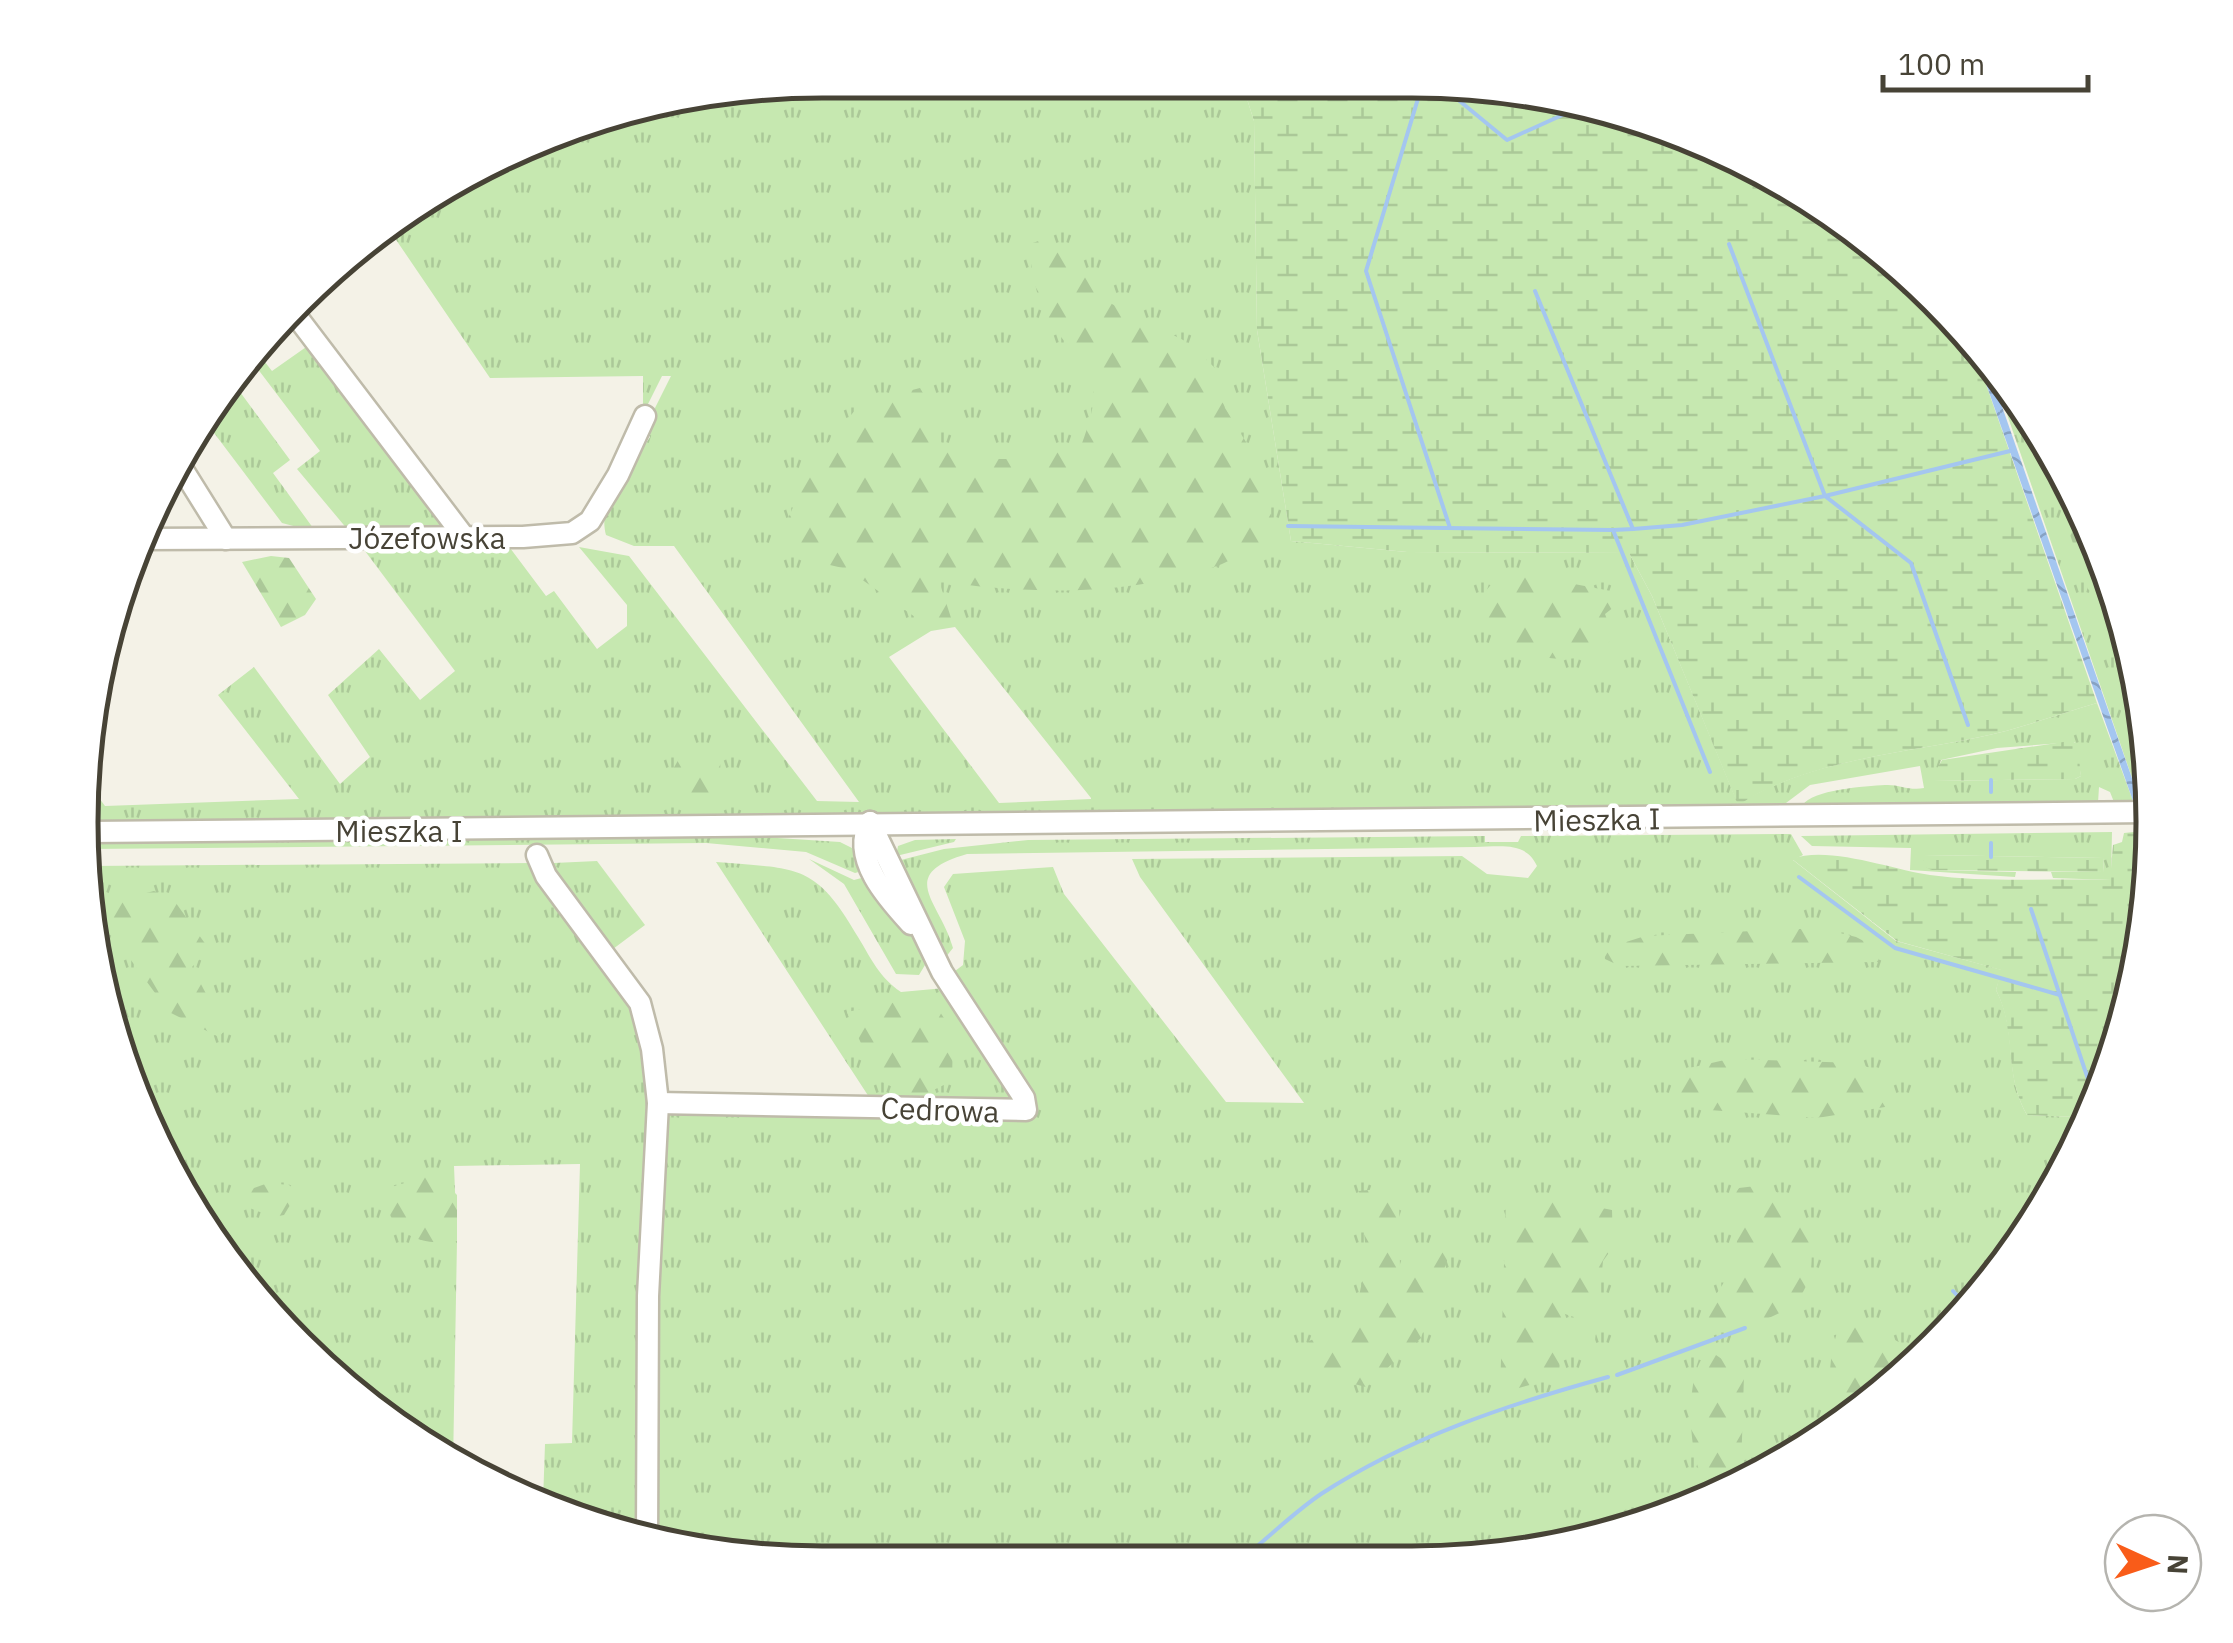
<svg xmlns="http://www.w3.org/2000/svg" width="2233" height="1643" font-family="'IBM Plex Sans',sans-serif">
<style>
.grass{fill:url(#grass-tufts);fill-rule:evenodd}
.forest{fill:url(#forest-firs)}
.wetland{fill:url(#wetland-marsh)}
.water{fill:url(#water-waves)}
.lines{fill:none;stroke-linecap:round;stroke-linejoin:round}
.stream{stroke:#a4c6f0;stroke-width:4}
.minor-casing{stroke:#bfbbaa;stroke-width:25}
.minor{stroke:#fff;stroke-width:20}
.labels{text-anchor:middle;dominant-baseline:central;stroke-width:9;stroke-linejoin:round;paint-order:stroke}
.street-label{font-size:30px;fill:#474336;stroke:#fff}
.rim{fill:none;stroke:#474336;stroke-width:5}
</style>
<defs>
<pattern id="grass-tufts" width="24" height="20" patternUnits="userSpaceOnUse" patternTransform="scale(2.5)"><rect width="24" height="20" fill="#c6e8b0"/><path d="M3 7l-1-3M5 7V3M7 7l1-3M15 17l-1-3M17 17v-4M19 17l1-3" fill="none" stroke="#abc898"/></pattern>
<pattern id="forest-firs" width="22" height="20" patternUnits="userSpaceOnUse" patternTransform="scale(2.5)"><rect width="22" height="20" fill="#c6e8b0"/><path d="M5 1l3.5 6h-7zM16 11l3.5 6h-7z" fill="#abc898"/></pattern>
<pattern id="wetland-marsh" width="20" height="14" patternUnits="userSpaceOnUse" patternTransform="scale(2.5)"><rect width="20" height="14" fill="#c6e8b0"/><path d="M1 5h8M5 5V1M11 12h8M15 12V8" fill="none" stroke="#abc898"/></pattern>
<pattern id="water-waves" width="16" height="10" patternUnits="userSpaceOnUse" patternTransform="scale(2.5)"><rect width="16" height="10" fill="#a4c6f0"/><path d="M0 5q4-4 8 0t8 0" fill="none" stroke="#87a2c3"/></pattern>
</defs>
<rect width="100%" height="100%" fill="#f4f2e7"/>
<g class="grass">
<path d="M822,80H1241L1254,121L1257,330L1291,541L1407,552L1629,553L1652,596L1738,804C1810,760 1898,754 1980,737C2019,729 2059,714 2097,703L2133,801L2114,802L2110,792L2099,787L2098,803L1803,805C1811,790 1866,786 1885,785C1899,784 1909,791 1924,788L1920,766L1810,785L1782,806L89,821L91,787L105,806L299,799L218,695L254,667L340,784L370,757L328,695L379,649L420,700L455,671L356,539L507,544L546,596L554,591L597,649L627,626V605L579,547L629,556L817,801L859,802L674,546H634L606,535C596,500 633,464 650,437L645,428L671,376H662L643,414V376L490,378L386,225L410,205L629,105ZM955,627L1091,798V799L999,803L889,657L931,631ZM2075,742L2081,776L2075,779L1934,781L1941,760L1997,748Z"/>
<path d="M309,345L450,528L348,530L297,469L320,451L248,356L254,348L272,371Z"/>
<path d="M1988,359L2051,453L2059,501L2111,614L2121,611L2128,629L2151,772L2150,800L2140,801Z"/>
<path d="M232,381L290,460L273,473L316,532L282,523L205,421Z"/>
<path d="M2112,832L2111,880L2053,878L2051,872H2104L2103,858L1924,855L1932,870L2016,872L2015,877L1910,870L1911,848L1812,846L1801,836Z"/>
<path d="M700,833L840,842L852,848L866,870L855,873L806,852L706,843L89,849V841Z"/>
<path d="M1791,834L1803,855L1793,860L1896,941L2002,970L1996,990C2018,1031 2003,1073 2027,1115L2078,1117L2079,1137L2054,1192L1969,1310L1863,1409L1696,1506L1509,1557L772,1561L629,1538L543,1502L545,1444L572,1443L580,1164L454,1166L457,1241L453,1465L333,1379L234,1273L173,1168V1161L168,1160L137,1106L86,918L88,866L533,863L637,1010L652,1094L869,1097L716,862C797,869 815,862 858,937C872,960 879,977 901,992L945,988L1034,1110L1035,1103L955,971L963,965L965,941L944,887L953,874L1053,867L1064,894L1226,1102L1304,1103L1140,877L1132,859L1462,856L1487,874L1528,878L1537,866C1526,841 1500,847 1475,847L967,854C895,875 940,901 953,948L945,958L897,861L944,849L1028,840L1485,836V842H1518L1521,836Z"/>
<path d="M956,839L954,842L896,856L898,846L915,840Z"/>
<path d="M809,859L854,880L869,876L922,950L925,965L919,975L896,974L844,884Z"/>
<path d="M597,861L645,925L613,949L648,996L644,1001L552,874L554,863Z"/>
</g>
<g class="forest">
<path d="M1044,239L1080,262L1108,302L1189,343L1216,369L1225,408L1262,468L1275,533C1256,544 1235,560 1214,567C1128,596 1027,595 939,581L954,627L922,622L847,569L800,558L781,535L813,461L861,403L920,388L935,414L939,441C981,471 1034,457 1081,446C1108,373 1089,377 1049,321C1036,303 1033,268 1027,245Z"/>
<path d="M2059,501L2081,505L2121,611L2111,614L2088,589Z"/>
<path d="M271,556L289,558L316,599L305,615L281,627L242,562Z"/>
<path d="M1522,574L1611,591L1619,603L1605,614L1613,637C1592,673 1533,654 1496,651L1481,597L1493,582Z"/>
<path d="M706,744L719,753C723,778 718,787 702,806L672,801L666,782L681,755Z"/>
<path d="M154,891L173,899L209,949L192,967L225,1030L219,1037L169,1012L92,907Z"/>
<path d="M1820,928L1856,937L1877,948L1879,962L1620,966L1605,959L1604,949L1645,936Z"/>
<path d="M929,995L953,1032L952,1081L915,1099L877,1079L847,1012Z"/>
<path d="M1729,1059L1858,1063L1888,1076L1891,1106L1817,1118L1696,1109L1676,1088L1681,1070Z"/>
<path d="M428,1176L444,1182L457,1195V1241C421,1248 380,1231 388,1188Z"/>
<path d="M268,1183L289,1185L298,1192L284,1215L273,1217L239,1204L235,1195Z"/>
<path d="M1764,1185C1775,1191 1788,1198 1796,1208C1817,1234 1819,1288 1788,1308C1765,1323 1733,1328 1706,1334L1699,1329C1706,1304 1723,1289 1732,1266C1740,1248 1737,1213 1732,1195L1739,1188Z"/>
<path d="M1399,1187L1400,1271L1430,1247L1445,1221L1455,1237L1421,1338L1366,1387L1319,1375L1307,1342L1354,1320L1367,1258L1359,1191Z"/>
<path d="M1550,1198L1612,1210L1613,1247L1603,1261L1595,1341L1591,1347L1583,1320L1562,1313L1559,1377L1500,1393L1506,1200Z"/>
<path d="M1857,1302L1867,1331C1888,1335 1904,1341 1916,1360L1863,1409L1840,1423L1828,1390L1832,1350L1844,1308Z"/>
<path d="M1710,1351L1744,1374L1741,1471L1701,1474C1688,1451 1684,1364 1710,1351Z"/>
</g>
<g class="wetland">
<path d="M1241,80H1412L1603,105L1823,205L1972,344L2097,703C2059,714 2019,729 1980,737C1898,754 1810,760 1738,805L1652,596L1629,553L1407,552L1291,541L1257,330L1254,121Z"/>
<path d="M2070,741L2077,743L2081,776L2075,779L1934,781L1932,777L1942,760Z"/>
<path d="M2143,831C2161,882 2131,1006 2114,1059C2105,1086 2090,1111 2079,1137L2077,1117L2027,1115C2003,1073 2017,1031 1996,990L2001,970L1897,941L1792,859C1828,845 1893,870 1930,875C1988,883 2052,878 2110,880L2113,845L2122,842L2124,833Z"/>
<path d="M1924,855L2103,858L2104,872L1932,870L1924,867Z"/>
</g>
<path class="water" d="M1972,344L1984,355L2140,801H2133Z"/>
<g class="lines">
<g class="stream">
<path d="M1423,82L1366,271L1450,528"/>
<path d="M1439,84L1507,140L1589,103"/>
<path d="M1535,291L1633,529L1613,530"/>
<path d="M1825,496L1911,563L1968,725"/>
<path d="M1825,496L2010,451"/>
<path d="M1288,526L1613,530L1710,772"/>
<path d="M1633,529L1682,525L1825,496L1729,244"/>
<path d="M1991,780V792"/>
<path d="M1991,857V843"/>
<path d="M1799,877L1895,948L2060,995"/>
<path d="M2031,909L2095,1100"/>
<path d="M1953,1291L1970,1309"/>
<path d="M1617,1375L1745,1328"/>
<path d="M1243,1558C1268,1538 1293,1513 1321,1494C1407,1438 1509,1404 1608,1377"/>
</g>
<defs>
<g id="minor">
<path d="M291,309L465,538"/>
<path d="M178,462L226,539"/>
<path d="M141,539L523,537L572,533L590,521L618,475L645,416"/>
<path d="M870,822C850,858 888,899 911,924"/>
<path d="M89,832L2150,812"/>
<path d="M537,855L546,876L640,1003L652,1049L658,1103L648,1296L647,1541"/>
<path d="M658,1103L1026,1110L1024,1098L942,972L870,822"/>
</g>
</defs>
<use href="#minor" class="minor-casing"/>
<use href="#minor" class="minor"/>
</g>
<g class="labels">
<g class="street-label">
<text x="427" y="537">Józefowska</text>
<text transform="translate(1597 819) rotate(-1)">Mieszka I</text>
<text x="399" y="830">Mieszka I</text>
<text transform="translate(940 1109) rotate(2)">Cedrowa</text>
</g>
</g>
<path d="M0 0H2233V1643H0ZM822 98H1412A724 724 0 0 1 2136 822V822A724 724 0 0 1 1412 1546H822A724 724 0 0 1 98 822V822A724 724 0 0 1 822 98Z" fill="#fff" fill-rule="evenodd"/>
<path class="rim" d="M822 98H1412A724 724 0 0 1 2136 822V822A724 724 0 0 1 1412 1546H822A724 724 0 0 1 98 822V822A724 724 0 0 1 822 98Z"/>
<g transform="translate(2153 1563) rotate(93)"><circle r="48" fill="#ffffff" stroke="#b5b4af" stroke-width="2.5"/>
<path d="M0-8L18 38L0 25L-18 38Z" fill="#f95c19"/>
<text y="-15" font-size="28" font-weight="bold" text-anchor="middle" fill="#474336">N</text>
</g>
<path d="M1883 75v15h205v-15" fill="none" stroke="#474336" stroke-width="5"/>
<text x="1898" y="75" font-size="30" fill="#474336" stroke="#ffffff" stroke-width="8" paint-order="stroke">100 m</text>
</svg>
